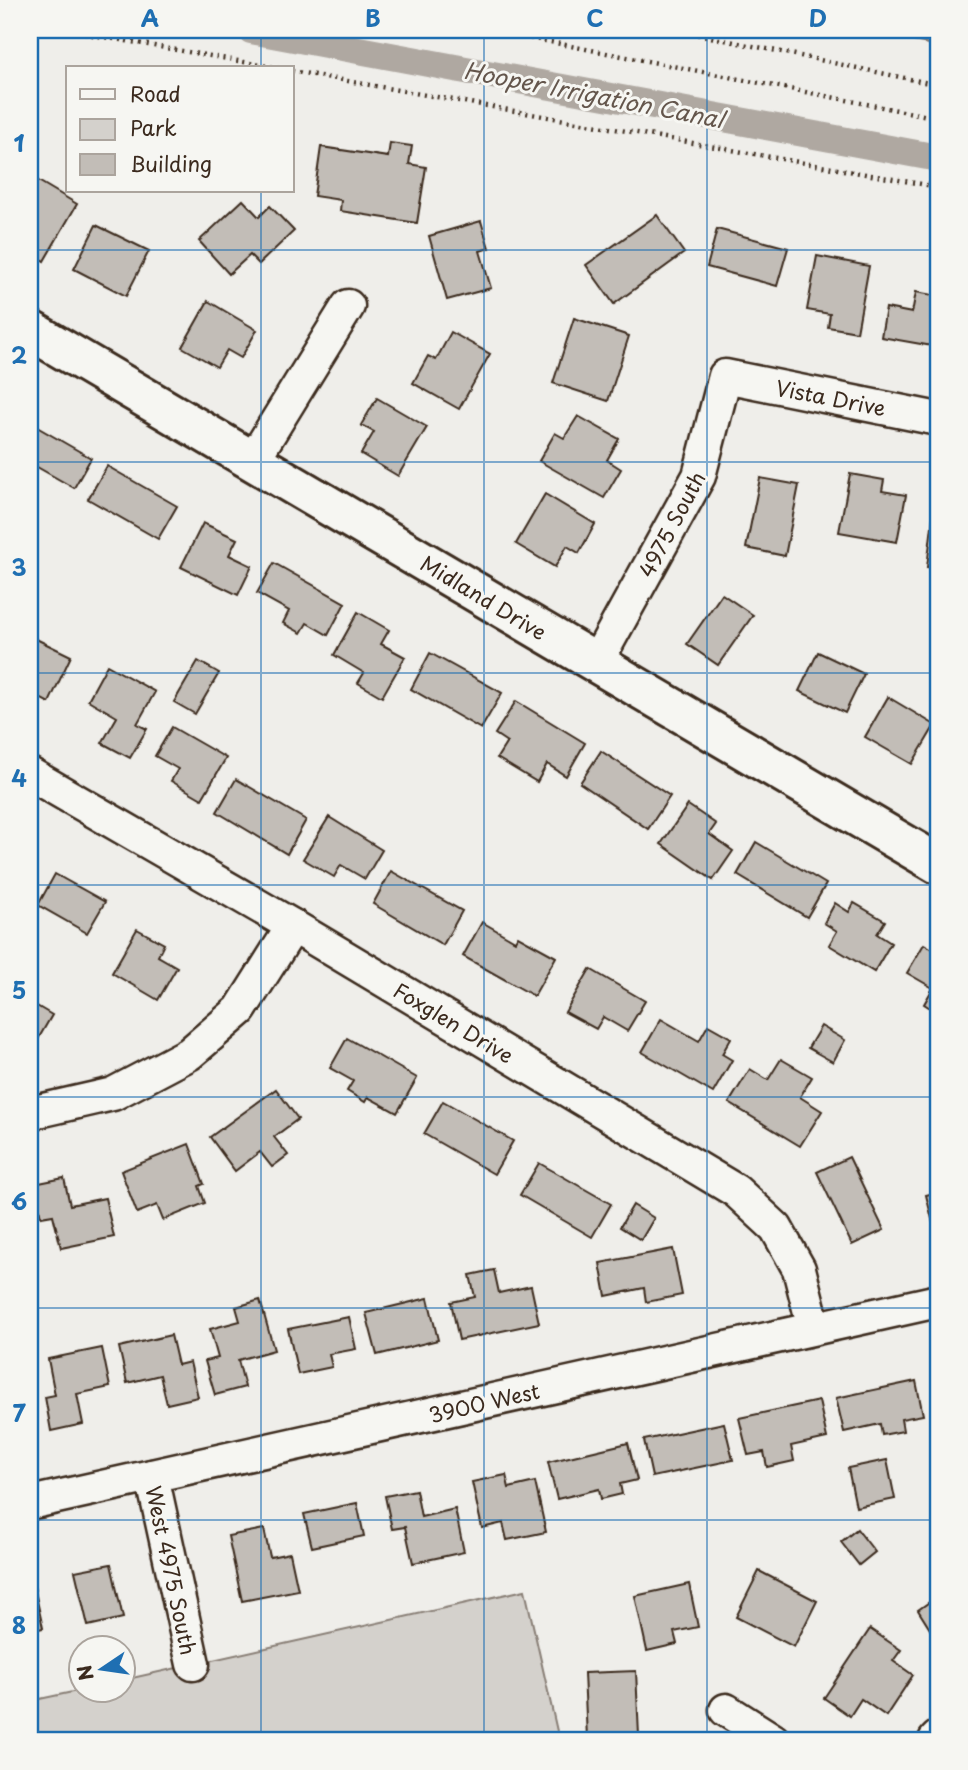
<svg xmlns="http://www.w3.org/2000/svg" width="968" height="1770" font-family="'Playpen Sans',sans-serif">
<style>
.green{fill:#d4d1cc;stroke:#887e75;stroke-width:2}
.water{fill:#afa8a1;stroke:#81766d;stroke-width:2}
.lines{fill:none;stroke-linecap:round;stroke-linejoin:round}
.canal{stroke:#afa8a1;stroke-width:28}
.building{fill:#c2bdb7;stroke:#3b2a1e;stroke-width:2}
.street-casing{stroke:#3b2a1e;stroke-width:37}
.secondary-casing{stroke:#3b2a1e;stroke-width:44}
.path{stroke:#3b2a1e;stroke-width:4.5;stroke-dasharray:2 5;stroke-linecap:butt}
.street{stroke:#f6f6f2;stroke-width:32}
.secondary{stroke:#f6f6f2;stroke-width:38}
.grid{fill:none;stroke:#1f6fb2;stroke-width:2;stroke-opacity:0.55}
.labels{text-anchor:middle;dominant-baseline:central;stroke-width:6;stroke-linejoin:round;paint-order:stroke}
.street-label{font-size:21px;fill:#3b2a1e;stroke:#f6f6f2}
.water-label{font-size:23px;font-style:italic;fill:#64564c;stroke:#f6f6f2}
.neatline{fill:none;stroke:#1f6fb2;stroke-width:2.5}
.grid-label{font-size:23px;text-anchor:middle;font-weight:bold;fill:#1f6fb2}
</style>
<rect width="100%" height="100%" fill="#efeeea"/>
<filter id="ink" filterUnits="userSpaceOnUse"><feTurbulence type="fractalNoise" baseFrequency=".0143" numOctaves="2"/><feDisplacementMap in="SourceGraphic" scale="14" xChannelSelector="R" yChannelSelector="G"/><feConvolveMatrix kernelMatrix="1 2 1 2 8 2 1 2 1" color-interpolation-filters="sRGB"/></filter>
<g filter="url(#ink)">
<path class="green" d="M525,1590L559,1740H30V1701L82,1690H122L123,1680Z"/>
<path class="water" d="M859,30H938V46Z"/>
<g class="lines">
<path class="canal" d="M251,30L938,158"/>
</g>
<g class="building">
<path d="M390,143L412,146L409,164L426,167L417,223L340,211L341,200L314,196L321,147L388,157Z"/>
<path d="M30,176L77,204L44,261L30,252Z"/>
<path d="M243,200L259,217L270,206L294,231L259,264L250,255L229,274L199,241Z"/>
<path d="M657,215L684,253L614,304L586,265Z"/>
<path d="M481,221L489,248L480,251L491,288L447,300L429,236Z"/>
<path d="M96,225L149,251L126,296L74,269Z"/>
<path d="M717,229L788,248L777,286L707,267Z"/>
<path d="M817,256L869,266L857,332L828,327L830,314L807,310Z"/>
<path d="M916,292L938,296V347L881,337L886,308L912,313Z"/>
<path d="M208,301L257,330L241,358L227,350L217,367L182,347Z"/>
<path d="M574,318L629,336L608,401L553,383Z"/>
<path d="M451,332L490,354L459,409L413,383L428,356L436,360Z"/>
<path d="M377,398L427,427L398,476L361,454L374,432L361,425Z"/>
<path d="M578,416L619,439L607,460L621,469L604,498L539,461L555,433L564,438Z"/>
<path d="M30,423L91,458L74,488L30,463Z"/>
<path d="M107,466L177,506L158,539L88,499Z"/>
<path d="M850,474L884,480L882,491L906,495L897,542L839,532Z"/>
<path d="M760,478L799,485L785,556L746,548Z"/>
<path d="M545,494L595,524L579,553L567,546L555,567L516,544Z"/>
<path d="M934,509L938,510V568L927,567Z"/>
<path d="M203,523L237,539L229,555L252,566L238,595L181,567Z"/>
<path d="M274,563L345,603L328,635L307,623L301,633L283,623L289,611L257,593Z"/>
<path d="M722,594L753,615L718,665L687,644Z"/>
<path d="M358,612L389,630L381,644L405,657L382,697L358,683L364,673L334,655Z"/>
<path d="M30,636L71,656L49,703L30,693Z"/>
<path d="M818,652L864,674L845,713L799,691Z"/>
<path d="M430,653L502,693L481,729L411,689Z"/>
<path d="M198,661L219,673L195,714L174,702Z"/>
<path d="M107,665L155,692L137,724L147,729L130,758L102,743L117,717L88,700Z"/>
<path d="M888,697L935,725L912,764L865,737Z"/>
<path d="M516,701L585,743L566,776L547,764L537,782L497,758L507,742L495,734Z"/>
<path d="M172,727L226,758L202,799L171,781L178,769L155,756Z"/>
<path d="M601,751L670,796L648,829L580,783Z"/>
<path d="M236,779L306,820L287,854L217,812Z"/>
<path d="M688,805L716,824L709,834L733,851L713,880L661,844Z"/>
<path d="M329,817L382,850L365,879L341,865L334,877L303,859Z"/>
<path d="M756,842L826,884L807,917L737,875Z"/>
<path d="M391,871L462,911L443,945L373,904Z"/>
<path d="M55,874L105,902L87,933L38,905Z"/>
<path d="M835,903L849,912L854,903L885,921L877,934L891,943L874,972L829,945L837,931L824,923Z"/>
<path d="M482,922L515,941L518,936L556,957L534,996L463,956Z"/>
<path d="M137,929L164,944L158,956L177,967L158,1000L112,973Z"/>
<path d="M924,944L938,952V1013L924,1004L933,988L907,973Z"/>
<path d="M590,969L645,1001L627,1031L603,1017L596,1029L565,1012Z"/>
<path d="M30,1002L52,1015L30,1053Z"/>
<path d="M661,1019L699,1041L708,1025L731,1038L722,1054L732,1060L713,1093L642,1052Z"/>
<path d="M821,1026L845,1040L833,1062L808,1048Z"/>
<path d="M347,1038L417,1078L397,1113L368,1097L365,1102L347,1091L353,1081L330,1068Z"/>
<path d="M781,1059L812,1077L800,1097L822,1111L800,1146L729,1103L750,1069L768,1080Z"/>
<path d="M276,1089L298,1119L274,1137L288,1155L272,1167L260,1152L235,1171L210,1137Z"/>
<path d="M443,1101L513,1141L494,1174L424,1134Z"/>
<path d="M189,1144L204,1184L199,1186L205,1203L163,1220L157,1205L137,1213L121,1171Z"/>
<path d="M849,1157L884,1230L852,1245L817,1172Z"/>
<path d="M539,1163L611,1204L592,1237L520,1195Z"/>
<path d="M64,1178L70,1205L105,1198L114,1237L61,1248L53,1215L41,1217L34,1184Z"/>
<path d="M938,1192V1230L935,1231L926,1195Z"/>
<path d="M633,1205L654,1218L641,1240L620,1227Z"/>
<path d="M673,1249L682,1295L646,1302L644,1288L606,1296L600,1263Z"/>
<path d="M494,1270L499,1293L531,1286L539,1323L459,1340L451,1302L475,1297L470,1275Z"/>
<path d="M428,1298L438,1340L377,1355L366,1313Z"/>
<path d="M260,1300L274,1350L238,1360L245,1387L215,1395L205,1361L218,1358L210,1329L240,1321L236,1307Z"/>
<path d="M349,1317L356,1349L329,1354L332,1367L298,1374L288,1329Z"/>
<path d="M171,1335L178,1365L190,1362L198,1397L167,1404L160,1375L127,1383L119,1347Z"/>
<path d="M102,1348L110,1387L77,1394L83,1424L51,1431L45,1397L55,1395L48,1359Z"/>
<path d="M916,1381L923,1415L901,1419L903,1431L882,1435L880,1424L844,1432L836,1398Z"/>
<path d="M819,1401L827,1438L791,1446L794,1461L767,1467L764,1452L748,1455L739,1418Z"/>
<path d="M724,1423L733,1460L652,1477L644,1440Z"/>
<path d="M628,1443L637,1480L620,1484L622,1494L601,1499L599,1489L557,1499L548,1462Z"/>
<path d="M887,1460L895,1499L856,1507L848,1468Z"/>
<path d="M506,1475L509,1488L535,1482L546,1532L507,1540L503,1523L482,1528L472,1482Z"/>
<path d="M416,1490L421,1517L455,1509L464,1552L413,1563L405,1527L392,1529L385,1496Z"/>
<path d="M357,1503L364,1536L312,1547L304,1514Z"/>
<path d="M264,1529L270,1557L290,1553L298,1590L242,1601L228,1536Z"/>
<path d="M857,1529L875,1552L859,1565L841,1542Z"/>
<path d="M111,1564L123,1618L88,1626L75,1571Z"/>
<path d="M759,1571L817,1601L794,1647L736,1617Z"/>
<path d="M33,1582L43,1628L30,1631V1583Z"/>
<path d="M689,1584L698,1627L674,1632L677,1644L647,1651L635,1596Z"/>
<path d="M938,1596V1642L918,1610Z"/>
<path d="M870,1629L901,1650L893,1661L913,1675L886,1716L861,1699L850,1716L824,1698Z"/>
<path d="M636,1671L639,1736L587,1738L584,1673Z"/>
</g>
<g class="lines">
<defs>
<g id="street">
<path d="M253,460L348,306"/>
<path d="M596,663L699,476L725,376L938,419"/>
<path d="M30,774L293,926L736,1191L776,1228L799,1269L814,1328"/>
<path d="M30,1113L113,1094L189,1054L240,1010L293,926"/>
<path d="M152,1476L193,1664"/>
<path d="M30,1503L938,1301"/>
<path d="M726,1710L773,1740"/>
<path d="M935,1740L938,1737"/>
</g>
<path id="secondary" d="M30,330L938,864"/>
</defs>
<use href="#street" class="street-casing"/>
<use href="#secondary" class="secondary-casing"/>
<g class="path">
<path d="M64,30L278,68"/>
<path d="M489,30L938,118"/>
<path d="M677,30L938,85"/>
<path d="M292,71L938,187"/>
</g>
<use href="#street" class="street"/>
<use href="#secondary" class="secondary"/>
</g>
</g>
<path class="grid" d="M261,30V68M484,30V1740M707,30V1740M261,191V1740M30,250H938M30,462H938M30,673H938M30,885H938M30,1097H938M30,1308H938M30,1520H938"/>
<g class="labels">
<g class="street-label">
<text transform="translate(831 397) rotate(11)">Vista Drive</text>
<text transform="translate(671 524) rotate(-62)">4975 South</text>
<text transform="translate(484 597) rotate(31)">Midland Drive</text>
<text transform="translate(454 1022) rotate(31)">Foxglen Drive</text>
<text transform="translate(484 1402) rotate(-13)">3900 West</text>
<text transform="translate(172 1570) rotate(78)">West 4975 South</text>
</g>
<g class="water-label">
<text transform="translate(594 94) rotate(11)">Hooper Irrigation Canal</text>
</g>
</g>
<rect width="968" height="1770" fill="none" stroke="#f6f6f2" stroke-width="77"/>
<rect x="66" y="66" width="228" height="126" fill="#f6f6f2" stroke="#aba49d" stroke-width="2"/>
<rect x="80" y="89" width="35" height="10" fill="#f6f6f2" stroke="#aba49d" stroke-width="2"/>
<text x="130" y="102" font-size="21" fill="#3b2a1e">Road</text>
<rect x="80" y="119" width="35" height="21" fill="#d4d1cc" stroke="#aba49d" stroke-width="2"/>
<text x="130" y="136" font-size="21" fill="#3b2a1e">Park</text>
<rect x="80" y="154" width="35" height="21" fill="#c2bdb7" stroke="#aba49d" stroke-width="2"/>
<text x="130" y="172" font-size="21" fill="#3b2a1e">Building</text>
<g transform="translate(102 1669) rotate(257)"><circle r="33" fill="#f6f6f2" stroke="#aba49d" stroke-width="2"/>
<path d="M0-5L12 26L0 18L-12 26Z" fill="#1f6fb2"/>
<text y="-10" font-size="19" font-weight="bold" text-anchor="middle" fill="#3b2a1e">N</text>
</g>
<rect x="38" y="38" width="892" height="1694" class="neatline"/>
<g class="grid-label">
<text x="150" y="27">A</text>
<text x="373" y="27">B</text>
<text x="595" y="27">C</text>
<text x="818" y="27">D</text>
<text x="19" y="152">1</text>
<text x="19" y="364">2</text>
<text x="19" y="576">3</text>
<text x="19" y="787">4</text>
<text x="19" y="999">5</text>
<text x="19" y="1210">6</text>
<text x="19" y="1422">7</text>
<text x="19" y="1634">8</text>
</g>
</svg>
